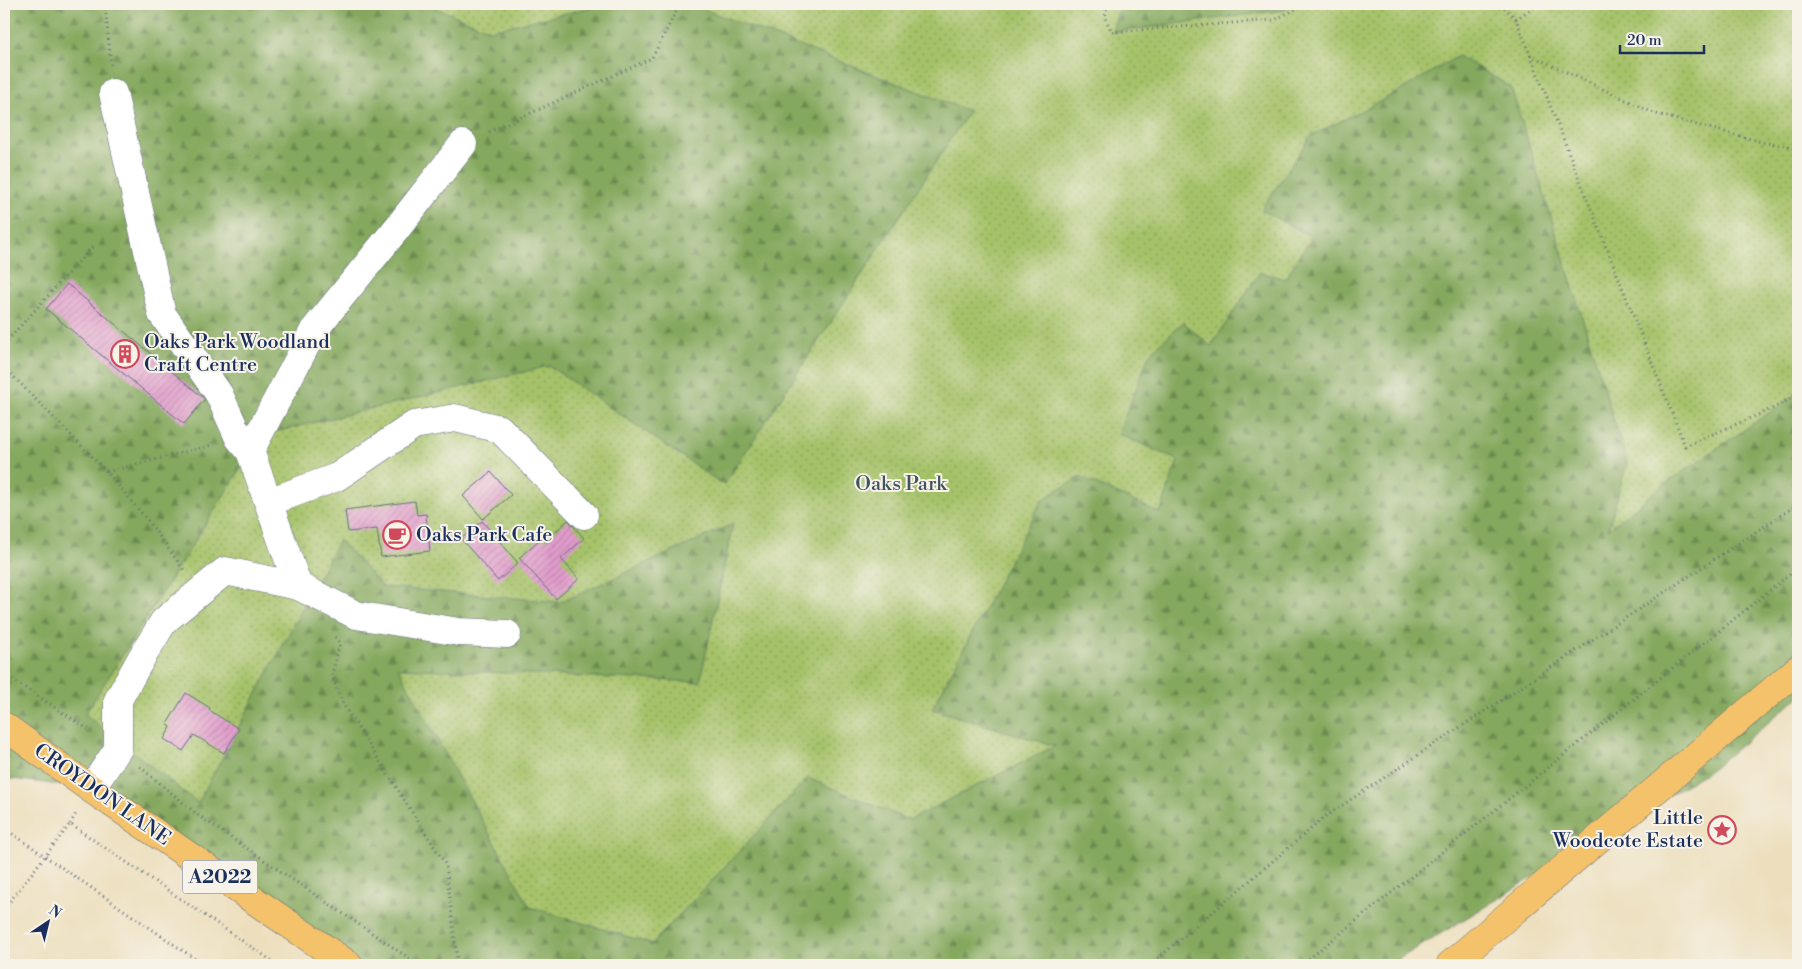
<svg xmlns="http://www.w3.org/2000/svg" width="1802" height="969" font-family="'Libre Bodoni',serif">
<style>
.grass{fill:url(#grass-dots);stroke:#607864}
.forest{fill:url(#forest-firs);stroke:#506c5e}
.building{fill:url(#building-hatch)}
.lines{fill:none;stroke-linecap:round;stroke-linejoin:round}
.minor-casing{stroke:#646d80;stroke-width:29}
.major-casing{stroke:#646d80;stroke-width:29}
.path{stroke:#646d80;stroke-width:3;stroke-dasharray:1 4;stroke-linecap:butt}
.minor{stroke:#fff;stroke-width:28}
.major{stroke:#f4c26a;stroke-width:28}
.labels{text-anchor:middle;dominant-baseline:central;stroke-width:4;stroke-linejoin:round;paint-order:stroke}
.shield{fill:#f7f3e8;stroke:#5d6a87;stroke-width:1}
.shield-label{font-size:19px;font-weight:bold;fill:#1b2f5e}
.poi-label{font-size:20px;fill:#1b2f5e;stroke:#f7f3e8;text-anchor:start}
.park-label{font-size:20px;fill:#3e5461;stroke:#f7f3e8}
.street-label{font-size:20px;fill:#1b2f5e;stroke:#f7f3e8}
</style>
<defs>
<pattern id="grass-dots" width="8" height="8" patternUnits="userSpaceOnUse" patternTransform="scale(1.25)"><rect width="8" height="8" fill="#a6c269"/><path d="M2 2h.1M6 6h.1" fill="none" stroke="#869e5a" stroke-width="1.8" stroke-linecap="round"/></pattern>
<pattern id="forest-firs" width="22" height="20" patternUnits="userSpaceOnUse" patternTransform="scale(1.25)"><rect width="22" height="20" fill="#84a85d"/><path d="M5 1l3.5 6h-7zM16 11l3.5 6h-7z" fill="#6b8950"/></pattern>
<pattern id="building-hatch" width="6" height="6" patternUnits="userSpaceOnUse" patternTransform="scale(1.25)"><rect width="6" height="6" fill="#e29dcc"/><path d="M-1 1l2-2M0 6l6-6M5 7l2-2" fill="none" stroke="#b680a9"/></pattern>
</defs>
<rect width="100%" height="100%" fill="#f7f3e8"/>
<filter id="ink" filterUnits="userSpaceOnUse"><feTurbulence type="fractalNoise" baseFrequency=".02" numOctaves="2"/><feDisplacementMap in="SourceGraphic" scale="10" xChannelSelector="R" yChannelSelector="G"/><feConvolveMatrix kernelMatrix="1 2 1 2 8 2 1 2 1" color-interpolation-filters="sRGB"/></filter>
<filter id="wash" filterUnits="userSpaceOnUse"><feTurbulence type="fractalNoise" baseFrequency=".0096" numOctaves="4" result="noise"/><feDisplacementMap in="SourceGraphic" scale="20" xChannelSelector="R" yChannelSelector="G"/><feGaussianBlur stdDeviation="1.12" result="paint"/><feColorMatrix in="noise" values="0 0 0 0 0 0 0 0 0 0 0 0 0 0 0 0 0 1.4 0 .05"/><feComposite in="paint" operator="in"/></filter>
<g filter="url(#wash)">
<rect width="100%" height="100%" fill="#eddfbe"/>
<path class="grass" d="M4,4H1798V624L1371,965H349L91,789Z"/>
<g class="forest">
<path d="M4,4H427L490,30L607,4H690L969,111L724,485L549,366L262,435L85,714L198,803L339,540L383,587L561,602L733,524L700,682L398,668L530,907L652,944L808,778L909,820L1055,746L932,709L1042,500L1080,477L1160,513L1178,460L1118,434L1150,353L1183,322L1211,346L1260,272L1285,279L1312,237L1261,210L1311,136L1396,93L1458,56L1511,87L1627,463L1608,529L1665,484L1798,393V698L1712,769L1389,965H349L91,789L4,778Z"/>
<path d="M1120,4H1286L1285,10L1112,32Z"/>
</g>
<g id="blocks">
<g class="building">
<path d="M67,284L205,399L184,424L46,309Z"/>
<path d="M491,472L511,495L483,519L463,496Z"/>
<path d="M415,501L417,515L426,514L430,551L381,557L377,529L348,532L345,510Z"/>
<path d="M568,520L584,538L561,559L579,579L556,599L519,558L542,537L545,541Z"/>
<path d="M482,521L518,563L498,581L461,539Z"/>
<path d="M186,693L210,708L209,710L239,729L224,753L194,735L183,751L164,739L171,727L167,724Z"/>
</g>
</g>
</g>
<g filter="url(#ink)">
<use href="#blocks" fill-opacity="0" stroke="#646d80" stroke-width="1"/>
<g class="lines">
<defs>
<g id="minor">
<path d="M113,93L162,314L219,394L239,438L250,451L298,586"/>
<path d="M250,451L314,330L398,227L463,144"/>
<path d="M269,502L337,477L414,425L455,418L500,429L584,515"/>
<path d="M91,789L118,749V700L142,657L164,621L225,571L298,586L356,615L459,632L507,634"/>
</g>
<g id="major">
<path d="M4,726L91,789L349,965"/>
<path d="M1450,965L1798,669"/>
</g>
</defs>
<use href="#minor" class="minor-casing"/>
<use href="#major" class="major-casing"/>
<g class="path">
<path d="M105,4L111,65"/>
<path d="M1107,4L1105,18L1112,32L1274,20L1298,8L1299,4"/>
<path d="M1501,4L1516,19L1685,446L1774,408L1798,393"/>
<path d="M1516,19L1539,4"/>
<path d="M1530,55L1656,114L1762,142L1798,148"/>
<path d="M489,132L652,58L680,4"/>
<path d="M4,344L94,245"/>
<path d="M4,367L107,472L149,522L184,570"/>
<path d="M107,472L212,445"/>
<path d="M335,637L340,643L332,675L343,704L446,865L457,959L452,965"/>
<path d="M4,674L91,731"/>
<path d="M140,767L199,816L419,965"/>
<path d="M70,824L77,812"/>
<path d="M4,828L204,965"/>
<path d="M4,909L70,824L278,965"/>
<path d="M1150,965L1326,816L1798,504"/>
<path d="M1301,965L1798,568"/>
</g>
<use href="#minor" class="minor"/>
<use href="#major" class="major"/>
</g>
</g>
<defs>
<symbol id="building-ring" viewBox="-11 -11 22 22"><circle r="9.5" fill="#f7f3e8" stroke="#d1495b" stroke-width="1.5"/><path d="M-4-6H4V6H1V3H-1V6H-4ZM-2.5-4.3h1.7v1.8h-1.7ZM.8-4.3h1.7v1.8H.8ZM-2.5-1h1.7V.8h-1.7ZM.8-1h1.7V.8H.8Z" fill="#d1495b"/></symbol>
<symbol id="cafe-ring" viewBox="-11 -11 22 22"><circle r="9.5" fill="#f7f3e8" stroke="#d1495b" stroke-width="1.5"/><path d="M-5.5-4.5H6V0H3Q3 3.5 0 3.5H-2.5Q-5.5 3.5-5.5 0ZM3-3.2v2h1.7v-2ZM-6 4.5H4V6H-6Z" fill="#d1495b"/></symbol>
<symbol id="sight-ring" viewBox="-11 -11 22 22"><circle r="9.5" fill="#f7f3e8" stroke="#d1495b" stroke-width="1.5"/><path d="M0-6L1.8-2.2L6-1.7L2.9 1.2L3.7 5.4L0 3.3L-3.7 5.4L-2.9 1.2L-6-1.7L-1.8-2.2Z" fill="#d1495b"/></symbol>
</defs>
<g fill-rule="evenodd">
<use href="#building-ring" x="109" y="338" width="32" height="32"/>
<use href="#cafe-ring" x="381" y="519" width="32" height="32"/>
<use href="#sight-ring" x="1706" y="814" width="32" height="32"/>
</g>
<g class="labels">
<rect class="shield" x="182.5" y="860.5" width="75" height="33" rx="4"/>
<g class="shield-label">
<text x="220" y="877">A2022</text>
</g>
<g class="poi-label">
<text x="144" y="342">Oaks Park Woodland<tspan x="144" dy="23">Craft Centre</tspan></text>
<text x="416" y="535">Oaks Park Cafe</text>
<text x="1703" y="818" text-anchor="end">Little<tspan x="1703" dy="23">Woodcote Estate</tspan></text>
</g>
<g class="park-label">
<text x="901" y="484">Oaks Park</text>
</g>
<g class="street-label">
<text transform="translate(102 795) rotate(35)">CROYDON LANE</text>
</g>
</g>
<rect width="1802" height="969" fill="none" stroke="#f7f3e8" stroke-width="20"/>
<g transform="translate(48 922) rotate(35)" stroke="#f7f3e8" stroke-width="4" paint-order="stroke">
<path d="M0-4L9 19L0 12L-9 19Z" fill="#1b2f5e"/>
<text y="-8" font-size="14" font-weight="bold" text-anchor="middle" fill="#1b2f5e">N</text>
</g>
<path d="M1620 45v8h84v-8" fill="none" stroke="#1b2f5e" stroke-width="2.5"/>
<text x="1627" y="45" font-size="15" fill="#1b2f5e" stroke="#f7f3e8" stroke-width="4" paint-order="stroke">20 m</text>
</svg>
